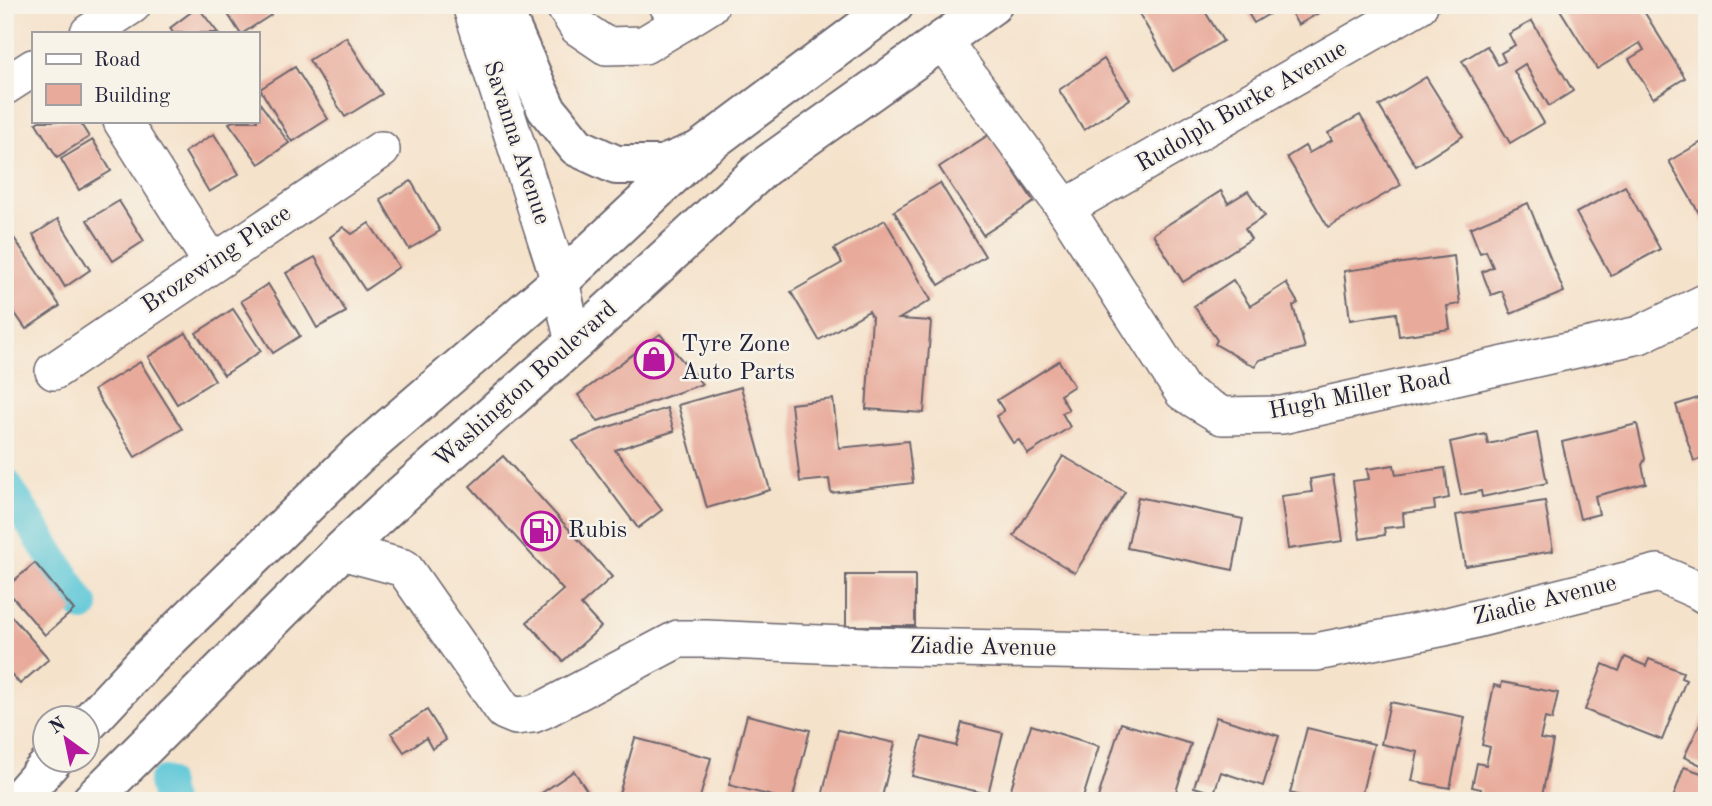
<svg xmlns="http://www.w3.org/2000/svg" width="1712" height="806" font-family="'Old Standard TT',serif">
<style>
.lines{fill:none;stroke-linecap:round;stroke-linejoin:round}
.canal{stroke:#5dc7d8;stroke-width:32}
.building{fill:#e8ab9b}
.minor-casing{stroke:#6c656d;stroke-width:40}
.highway-casing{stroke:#6c656d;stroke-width:42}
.minor{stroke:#fff;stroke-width:37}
.highway{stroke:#fff;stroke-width:38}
.labels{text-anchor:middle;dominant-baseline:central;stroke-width:5;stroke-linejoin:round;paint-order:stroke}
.street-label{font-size:24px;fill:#22223b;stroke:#f7f3e8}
.poi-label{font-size:24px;fill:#22223b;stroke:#f7f3e8;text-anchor:start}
</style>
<rect width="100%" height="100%" fill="#f7f3e8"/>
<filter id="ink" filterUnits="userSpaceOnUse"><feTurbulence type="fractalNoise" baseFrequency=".0143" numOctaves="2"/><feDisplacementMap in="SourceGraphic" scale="14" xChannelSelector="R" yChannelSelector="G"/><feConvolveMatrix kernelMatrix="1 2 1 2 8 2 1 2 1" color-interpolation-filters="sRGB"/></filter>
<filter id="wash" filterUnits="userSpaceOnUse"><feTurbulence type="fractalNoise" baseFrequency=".00686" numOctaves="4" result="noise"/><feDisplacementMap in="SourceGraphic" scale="28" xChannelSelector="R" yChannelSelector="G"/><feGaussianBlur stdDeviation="1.57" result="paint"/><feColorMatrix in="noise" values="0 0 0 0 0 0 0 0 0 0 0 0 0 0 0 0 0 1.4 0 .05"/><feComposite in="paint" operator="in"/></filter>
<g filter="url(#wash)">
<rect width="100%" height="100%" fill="#f5e2cb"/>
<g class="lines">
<g class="canal">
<path d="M5,483L83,606"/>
<path d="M164,782L168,801"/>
</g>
</g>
<g id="blocks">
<g class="building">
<path d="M222,5H265L271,15L243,33H240Z"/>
<path d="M1134,5H1201L1223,41L1173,71Z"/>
<path d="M1243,5H1284L1254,23Z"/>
<path d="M1287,5H1318L1322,11L1298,25Z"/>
<path d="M1564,5H1640L1685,78L1653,98L1629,59L1644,50L1640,43L1597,69L1559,8Z"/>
<path d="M198,7L218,33H173L170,28Z"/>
<path d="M1532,21L1573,91L1549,106L1525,64L1514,71L1544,123L1510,143L1462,61L1487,46L1498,65L1505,61L1501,53L1515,45L1509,34Z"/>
<path d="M346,37L382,94L345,117L309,60Z"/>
<path d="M1104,59L1130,99L1084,130L1059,90Z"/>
<path d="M295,67L328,119L292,142L260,89Z"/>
<path d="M1426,77L1463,136L1416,166L1379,106Z"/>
<path d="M259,102L289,143L259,164L229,123L233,121H257V104Z"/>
<path d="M1360,115L1401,185L1328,227L1287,157L1305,146L1309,153L1332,140L1328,133Z"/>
<path d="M39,121H79L89,137L57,157L36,123Z"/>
<path d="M214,134L239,174L209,192L185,152Z"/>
<path d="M990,134L1034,202L983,235L939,167Z"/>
<path d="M1707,139V227L1669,161Z"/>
<path d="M93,140L111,171L79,190L61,159Z"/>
<path d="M411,181L440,231L409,249L380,199Z"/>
<path d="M940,183L985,256L939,285L894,211Z"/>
<path d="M1625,186L1660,249L1611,276L1576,213Z"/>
<path d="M1221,191L1228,203L1248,191L1265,216L1245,229L1251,239L1183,282L1153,234Z"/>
<path d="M119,201L144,241L113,261L87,220Z"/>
<path d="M1528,203L1564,292L1511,314L1502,291L1491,295L1482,272L1493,267L1486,251L1480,253L1470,228Z"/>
<path d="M58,219L90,270L65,287L33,235Z"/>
<path d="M885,220L931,300L899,319L931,321L924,413L866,409L872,317L869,311L819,340L791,292L842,263L834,249Z"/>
<path d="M369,223L399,267L365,290L330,237L343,227L352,234Z"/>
<path d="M12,235L60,306L26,329L5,299V239Z"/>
<path d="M1454,256L1460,304L1447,306L1450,329L1399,336L1396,313L1350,320L1344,271Z"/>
<path d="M315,257L346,312L317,328L286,273Z"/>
<path d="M1233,280L1250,306L1286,283L1298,303L1293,306L1305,348L1259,360L1255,367L1215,344L1217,340L1194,306Z"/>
<path d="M268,284L300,336L273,353L241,301Z"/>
<path d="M233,309L261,351L224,375L196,333Z"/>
<path d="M186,333L215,380L177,404L148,357Z"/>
<path d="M660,334L702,384L598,421L578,395Z"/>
<path d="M1059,361L1074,386L1060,395L1069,410L1062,413L1070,427L1028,454L1019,440L1013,443L996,416L1004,411L997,400Z"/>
<path d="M140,362L182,429L135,457L94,390Z"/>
<path d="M741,387L770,490L707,508L678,405Z"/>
<path d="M1707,395V457L1694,461L1676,405Z"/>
<path d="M833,399L839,448L908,441L913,483L831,493L829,479L800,482L791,404Z"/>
<path d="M667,408L674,431L615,450L662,510L638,528L573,441L599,430Z"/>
<path d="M1637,424L1645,459L1642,465L1646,483L1595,496L1599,514L1580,519L1562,442Z"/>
<path d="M1537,433L1547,483L1482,497L1481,491L1461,495L1450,442L1486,434L1488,444Z"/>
<path d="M503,456L612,577L581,605L601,627L563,661L527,622L563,590L470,486Z"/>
<path d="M1063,456L1125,492L1075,573L1014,536Z"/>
<path d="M1394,465L1396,475L1445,468L1449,498L1434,501L1435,509L1403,513L1404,526L1384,528L1385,535L1360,539L1353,481L1369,479L1367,469Z"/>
<path d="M1333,475L1343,541L1288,549L1281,496L1312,492L1310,479Z"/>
<path d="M1138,497L1243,519L1233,570L1127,548Z"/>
<path d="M1545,501L1553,551L1465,566L1456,515Z"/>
<path d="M35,563L74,610L45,635L5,588Z"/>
<rect x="846" y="575" width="69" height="51"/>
<path d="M5,609L49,659L20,684L5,667Z"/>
<path d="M1625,657L1646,666L1649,659L1683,672L1681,678L1686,680L1662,740L1585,710L1603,664L1619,671Z"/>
<path d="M1502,682L1558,693L1552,720L1545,718L1540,739L1553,741L1541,801H1479L1481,789L1472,787L1477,763L1486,765L1490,747L1482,745L1494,685L1501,687Z"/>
<path d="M1390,702L1465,717L1450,788L1412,781L1418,752L1381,744Z"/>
<path d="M1707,709V768L1684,757Z"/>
<path d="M427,710L446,740L432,749L426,738L404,752L391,733Z"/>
<path d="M747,715L810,730L792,801L729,785Z"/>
<path d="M1216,717L1279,736L1263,786L1221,772L1214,793L1194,787Z"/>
<path d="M962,723L1003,733L988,794L912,776L922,737L956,746Z"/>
<path d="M1121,723L1191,744L1173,801H1097Z"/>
<path d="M1031,725L1099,746L1082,801H1007Z"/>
<path d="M1307,728L1374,744L1360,801H1321L1290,793Z"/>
<path d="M838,730L895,743L881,801H821Z"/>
<path d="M635,738L711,758L699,801H617Z"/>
<path d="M1684,767L1707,775V801H1672Z"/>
<path d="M574,771L594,801H530Z"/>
</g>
</g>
</g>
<g filter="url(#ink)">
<use href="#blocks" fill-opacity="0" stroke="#6c656d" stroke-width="2"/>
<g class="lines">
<defs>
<g id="minor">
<path d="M471,5L560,281L574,343"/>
<path d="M564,5L578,27L606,46L644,45L681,23"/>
<path d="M668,5L681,23L710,5"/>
<path d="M89,33L132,5"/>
<path d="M942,40L1065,208L1183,392L1222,416L1282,415L1639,335L1707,302"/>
<path d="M5,86L33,68"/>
<path d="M122,121L212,263"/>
<path d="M1065,208L1419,5"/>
<path d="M54,371L381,150"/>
<path d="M341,551L404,568L504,711L516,716L533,714L545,709L678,639H706L865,646L1147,652H1316L1444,627L1658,573L1697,590L1707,596"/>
</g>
<g id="highway">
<path d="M489,5L508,21L546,108L577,147L616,165H663L693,153"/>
<path d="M88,723L144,663L359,454L560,281L701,149L894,5"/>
<path d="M17,801L53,760"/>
<path d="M91,801L341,551L389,506L574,343L763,168L992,5"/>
</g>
</defs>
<use href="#minor" class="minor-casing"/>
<use href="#highway" class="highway-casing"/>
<use href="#minor" class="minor"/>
<use href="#highway" class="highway"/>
</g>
</g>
<defs>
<symbol id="shop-ring" viewBox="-11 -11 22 22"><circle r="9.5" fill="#f7f3e8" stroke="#b5179e" stroke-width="1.5"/><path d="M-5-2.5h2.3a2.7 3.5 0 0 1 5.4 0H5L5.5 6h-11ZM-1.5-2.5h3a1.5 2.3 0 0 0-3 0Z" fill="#b5179e"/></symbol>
<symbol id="fuel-ring" viewBox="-11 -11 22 22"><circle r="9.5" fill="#f7f3e8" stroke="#b5179e" stroke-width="1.5"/><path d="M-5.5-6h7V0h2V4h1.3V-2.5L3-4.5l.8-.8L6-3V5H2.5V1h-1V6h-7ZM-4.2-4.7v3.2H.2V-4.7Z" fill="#b5179e"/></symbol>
</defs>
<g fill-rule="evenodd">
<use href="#shop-ring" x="632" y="337" width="44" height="44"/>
<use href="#fuel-ring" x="519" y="509" width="44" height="44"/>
</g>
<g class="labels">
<g class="street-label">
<text transform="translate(1242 107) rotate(-30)">Rudolph Burke Avenue</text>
<text transform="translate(516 143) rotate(72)">Savanna Avenue</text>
<text transform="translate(217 260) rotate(-34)">Brozewing Place</text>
<text transform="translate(526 385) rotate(-42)">Washington Boulevard</text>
<text transform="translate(1360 395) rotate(-11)">Hugh Miller Road</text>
<text transform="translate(1545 601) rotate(-14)">Ziadie Avenue</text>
<text transform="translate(983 648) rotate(1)">Ziadie Avenue</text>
</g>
<g class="poi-label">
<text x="681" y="345">Tyre Zone<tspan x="681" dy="28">Auto Parts</tspan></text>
<text x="568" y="531">Rubis</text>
</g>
</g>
<rect width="1712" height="806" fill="none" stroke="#f7f3e8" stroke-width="28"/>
<rect x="32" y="32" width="228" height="91" fill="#f7f3e8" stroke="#a29fa3" stroke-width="2"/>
<rect x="46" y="54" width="35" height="10" fill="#ffffff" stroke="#a29fa3" stroke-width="2"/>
<text x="94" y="66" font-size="21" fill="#22223b">Road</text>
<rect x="46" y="84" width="35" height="21" fill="#e8ab9b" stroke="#a29fa3" stroke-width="2"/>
<text x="94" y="102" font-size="21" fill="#22223b">Building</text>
<g transform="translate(66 739) rotate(327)"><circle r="33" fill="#f7f3e8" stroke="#a29fa3" stroke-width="2"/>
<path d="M0-5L12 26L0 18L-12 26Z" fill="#b5179e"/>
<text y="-10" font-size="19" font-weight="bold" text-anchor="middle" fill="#22223b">N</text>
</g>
</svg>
